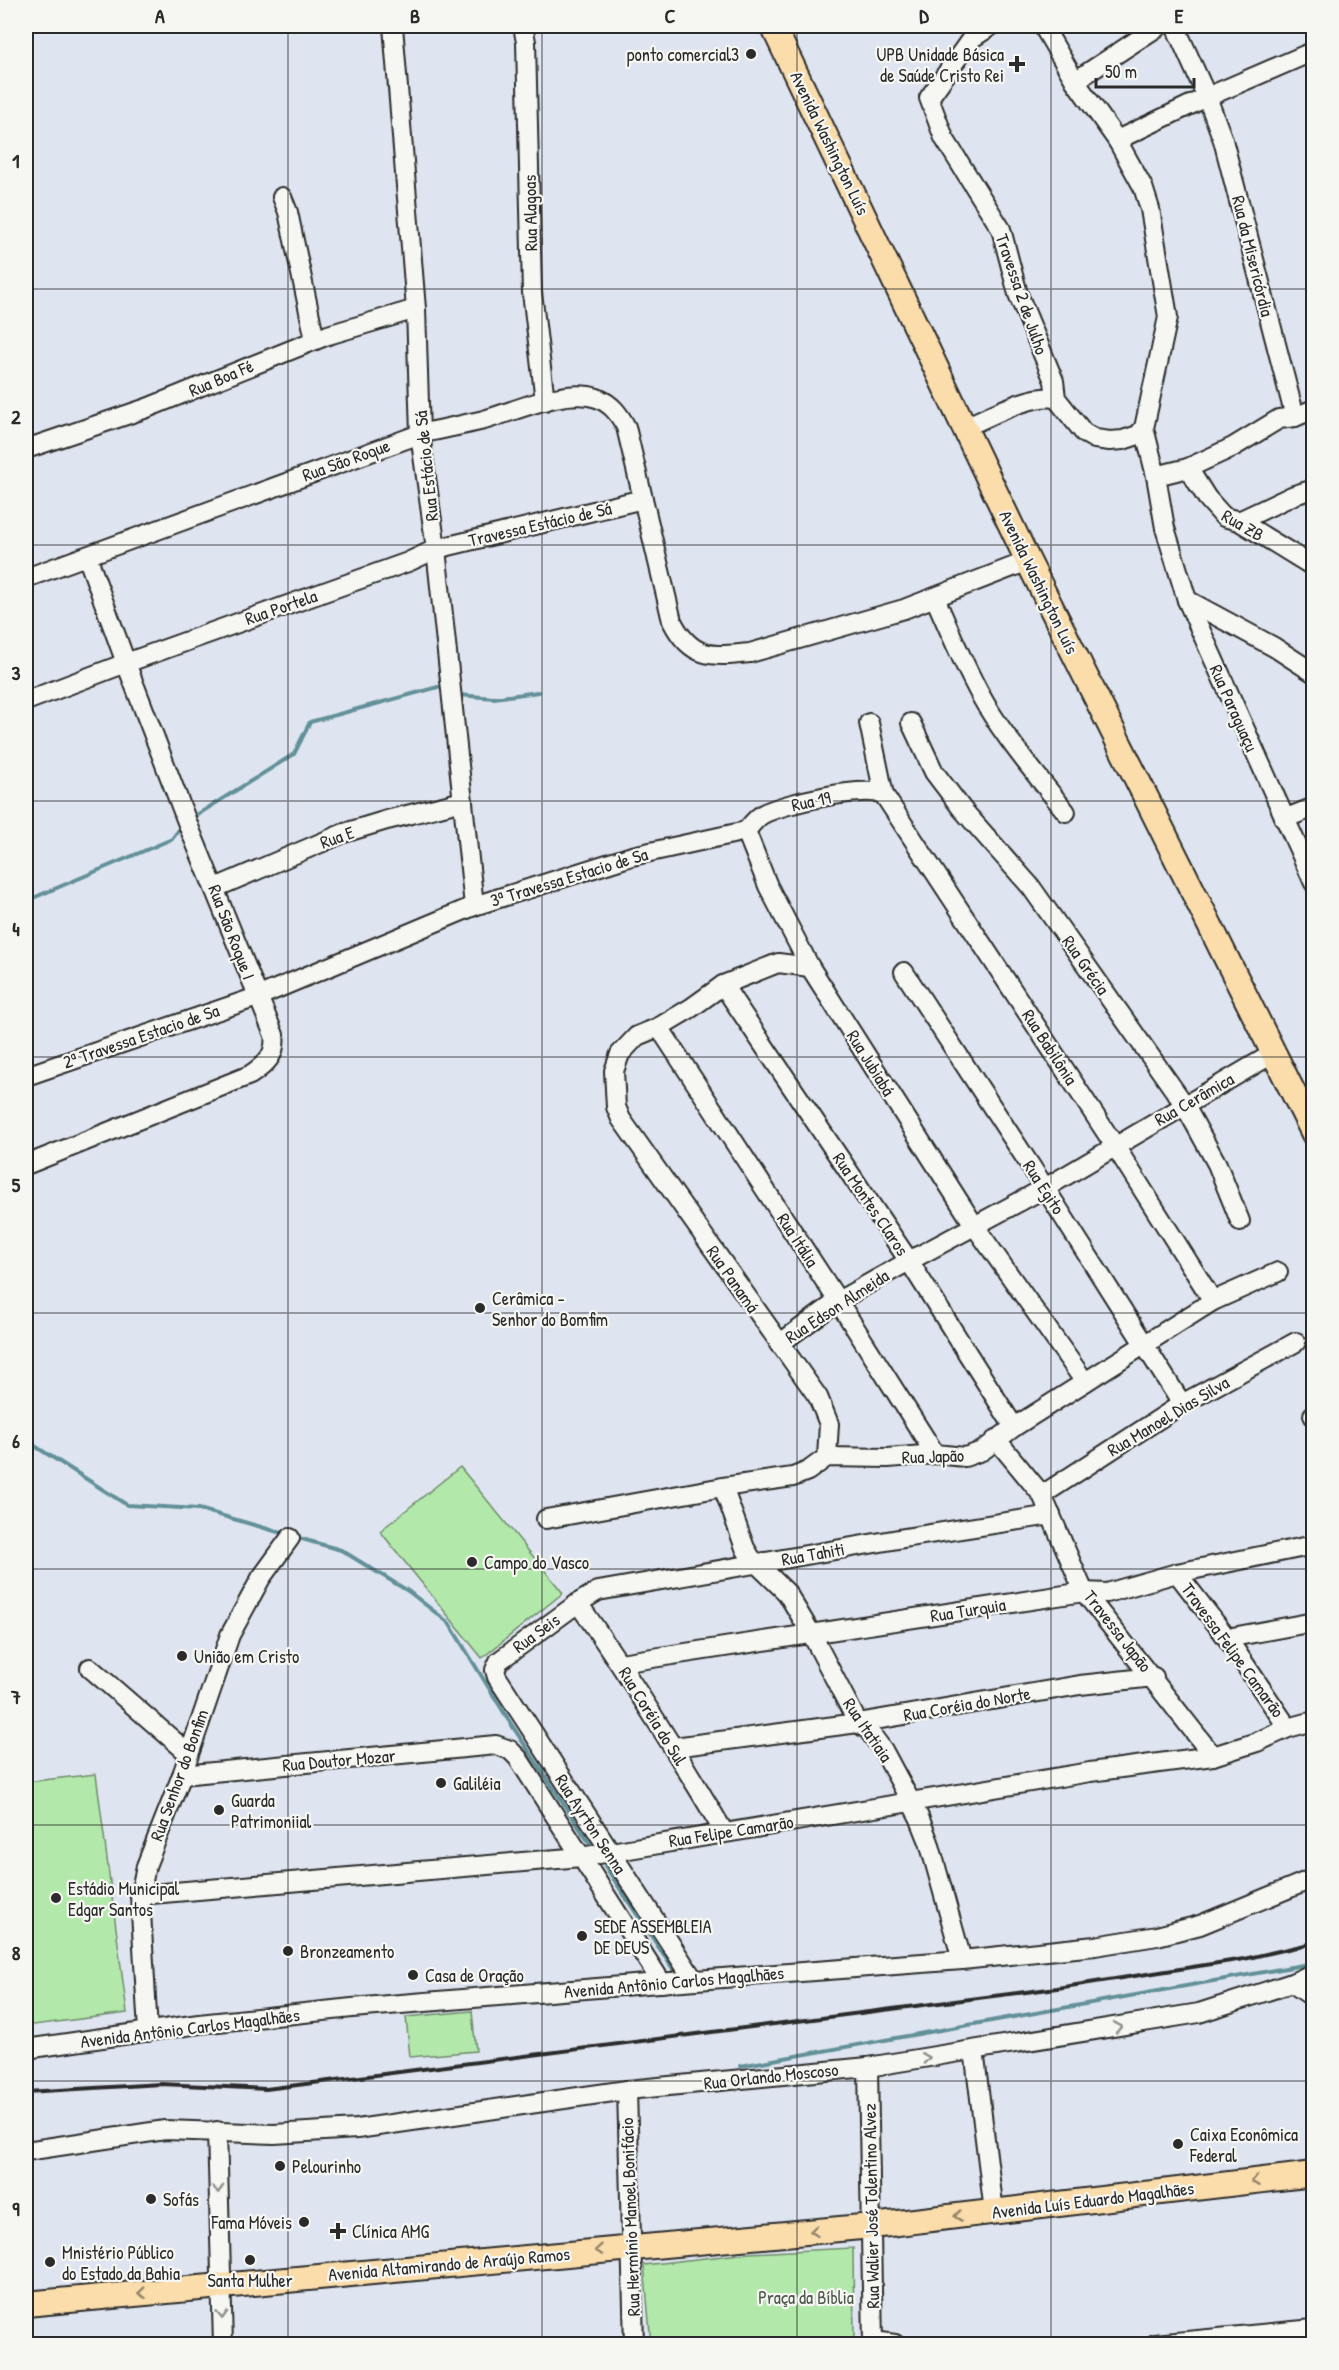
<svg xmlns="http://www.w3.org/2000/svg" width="1339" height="2370" font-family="'Patrick Hand',sans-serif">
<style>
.green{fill:#b2e8aa;stroke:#6e8a6a;stroke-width:1.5}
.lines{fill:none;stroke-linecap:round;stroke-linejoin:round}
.stream{stroke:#629099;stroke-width:4}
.minor-casing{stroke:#2b2b2b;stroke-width:22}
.major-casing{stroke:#2b2b2b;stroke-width:28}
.minor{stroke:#f6f6f2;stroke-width:18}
.major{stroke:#faddab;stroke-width:24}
.rail{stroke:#2b2b2b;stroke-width:4}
.oneway{stroke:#90908e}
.oneway2{stroke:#92846b}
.grid{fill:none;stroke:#2b2b2b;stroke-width:1.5;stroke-opacity:0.55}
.poi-dot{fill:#2b2b2b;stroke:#f6f6f2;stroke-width:2}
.labels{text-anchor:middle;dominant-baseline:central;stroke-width:4.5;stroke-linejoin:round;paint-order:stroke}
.poi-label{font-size:18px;fill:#2b2b2b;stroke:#f6f6f2;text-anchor:start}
.street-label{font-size:18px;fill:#2b2b2b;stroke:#f6f6f2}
.park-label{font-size:18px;fill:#4d5a4b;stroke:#f6f6f2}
.neatline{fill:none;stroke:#2b2b2b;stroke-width:2}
.grid-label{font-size:20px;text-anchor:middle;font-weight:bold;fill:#2b2b2b}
</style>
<rect width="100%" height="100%" fill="#dfe5f0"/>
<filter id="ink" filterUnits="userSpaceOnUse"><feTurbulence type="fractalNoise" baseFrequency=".0167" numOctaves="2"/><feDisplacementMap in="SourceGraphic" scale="12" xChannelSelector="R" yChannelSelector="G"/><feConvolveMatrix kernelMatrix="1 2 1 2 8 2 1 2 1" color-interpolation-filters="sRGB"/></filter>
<g filter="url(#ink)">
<g class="green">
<path d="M460,1467L563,1593L482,1658L380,1531Z"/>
<path d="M96,1774L127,2013L26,2026V1782Z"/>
<path d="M472,2011L476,2051L410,2057L406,2017Z"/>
<path d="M853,2248L854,2344H651L644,2265L749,2253Z"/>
</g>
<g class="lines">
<g class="stream">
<path d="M459,695L494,698L538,692"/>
<path d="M192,818L294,754L310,722L438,687"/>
<path d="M26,901L172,839L181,827"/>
<path d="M26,1431L27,1441L127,1505L199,1509L285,1534"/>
<path d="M295,1537L341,1550L408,1591L449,1623L511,1724L594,1850"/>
<path d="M605,1866L675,1972"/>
<path d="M740,2066L1314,1963"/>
</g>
<defs>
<g id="minor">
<path d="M393,26L416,309L420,434L436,549L474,906"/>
<path d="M523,26L526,42L532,292L545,401"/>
<path d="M991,26L971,39L929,98L944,138L1001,229L1018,294L1054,381L1056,398L1084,433L1095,439L1110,441L1123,440L1138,435L1144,428"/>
<path d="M1043,26L1075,81L1117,140L1143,187L1150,209L1168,317L1144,428L1156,476L1165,528L1187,600L1314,883"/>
<path d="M1175,26L1207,97L1223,140L1295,417"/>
<path d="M1075,81L1159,26"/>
<path d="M1117,140L1207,97L1314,51"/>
<path d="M282,197L288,212L315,340"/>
<path d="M965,427C991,416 1029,394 1056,398"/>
<path d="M26,449L147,408L328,335L416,309"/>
<path d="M1188,468L1207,498L1224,517L1239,521L1314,567"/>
<path d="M1156,476L1188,468L1233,447L1279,419L1295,417L1314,409"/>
<path d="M1239,521L1294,495L1314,489"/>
<path d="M26,578L420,434C442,429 463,425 484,420C516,411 565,387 597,398C612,404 619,414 626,427L672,621C691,659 712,657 750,653L904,609L1028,561"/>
<path d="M935,598C951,634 966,671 986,705C1009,743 1038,777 1066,812"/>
<path d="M1187,600L1274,647L1314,673"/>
<path d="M26,701L126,663L408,562L436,549L643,499"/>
<path d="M869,723L884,795L1115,1146L1213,1301"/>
<path d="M911,723L934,772L962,809L1031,887L1184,1104L1217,1164L1240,1221"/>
<path d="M1284,819L1314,807"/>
<path d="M746,831L768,886L810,967L974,1225L1085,1382"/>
<path d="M746,831C751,825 756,818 763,814C782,804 867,784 884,795"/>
<path d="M215,888L344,833L387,820L463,801"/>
<path d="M810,967L778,963L723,985L691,1008L659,1027L637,1036L620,1054L614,1071L616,1107L621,1119L818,1397L829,1424L827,1457"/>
<path d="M904,972L1045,1188L1182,1404"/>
<path d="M723,985L909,1261L1014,1427"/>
<path d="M659,1027L838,1301L935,1454"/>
<path d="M26,1076L257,997L474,906L632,856L746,831"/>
<path d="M26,1165L250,1075C265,1065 277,1055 274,1035L189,827L126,663L87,556"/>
<path d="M779,1344L838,1301L909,1261L1045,1188L1274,1053"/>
<path d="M1313,1415L1314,1417"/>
<path d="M996,1439L1042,1495L1084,1592L1213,1756"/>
<path d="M723,1487L745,1548L751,1558L787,1593L812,1635L858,1723L868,1730L883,1750L919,1817L929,1842L962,1960"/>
<path d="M1042,1495L1182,1404L1296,1342"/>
<path d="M546,1519L723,1487L793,1477L808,1471L827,1457L888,1458L935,1454L965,1457L982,1451L1014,1427L1213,1301L1278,1272"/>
<path d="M1177,1573L1227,1638L1288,1728"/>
<path d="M578,1603C630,1677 678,1754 724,1832"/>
<path d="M1227,1638L1314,1622"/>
<path d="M620,1663L1084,1592L1107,1593L1177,1573L1314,1545"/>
<path d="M90,1668L188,1753"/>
<path d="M674,1747L858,1723L1080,1685L1154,1677"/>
<path d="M182,1775L496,1745L510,1750L518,1758L662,1983"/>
<path d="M140,1895L581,1857L1090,1772L1213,1756L1257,1742L1288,1728L1314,1721"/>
<path d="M694,1980L497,1677L495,1670L499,1661L578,1603L598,1591L904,1538L1051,1515"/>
<path d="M1292,1983L1314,1998"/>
<path d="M148,2032L140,1895L146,1866L182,1775L230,1635L261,1578L290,1538"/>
<path d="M26,2049L199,2024L352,2008L683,1981L962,1960L1095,1946L1157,1936L1200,1925L1314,1878"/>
<path d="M974,2050L994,2212"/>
<path d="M868,2067L873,2344"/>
<path d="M627,2090L634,2344"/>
<path d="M217,2131L223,2344"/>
<path d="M26,2151L165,2130L274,2134L357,2129L627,2090L868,2067L1199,2013L1292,1983L1314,1973"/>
<path d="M874,2341L895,2344"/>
<path d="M1155,2344L1314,2329"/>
</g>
<g id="major">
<path d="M773,26L1028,561L1314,1134"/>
<path d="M26,2304L872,2226L1314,2174"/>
</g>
</defs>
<use href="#minor" class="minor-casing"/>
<use href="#major" class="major-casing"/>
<use href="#minor" class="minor"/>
<use href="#major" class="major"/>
<path class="rail" d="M26,2092L161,2084L266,2089L1057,1988L1244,1959L1314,1943"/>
</g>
<defs><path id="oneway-chevron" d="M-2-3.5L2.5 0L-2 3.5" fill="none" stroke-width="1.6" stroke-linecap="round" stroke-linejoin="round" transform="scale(1.5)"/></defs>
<g class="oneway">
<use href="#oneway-chevron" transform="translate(1118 2027) rotate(-10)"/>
<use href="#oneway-chevron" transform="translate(926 2058) rotate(-9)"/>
<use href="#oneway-chevron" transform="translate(218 2189) rotate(88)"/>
<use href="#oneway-chevron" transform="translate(222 2315) rotate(88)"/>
</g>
<g class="oneway2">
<use href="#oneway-chevron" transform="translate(1255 2181) rotate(173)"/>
<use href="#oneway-chevron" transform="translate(958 2216) rotate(173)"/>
<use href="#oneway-chevron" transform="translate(814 2231) rotate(175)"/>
<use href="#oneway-chevron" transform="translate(599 2250) rotate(175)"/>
<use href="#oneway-chevron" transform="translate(142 2293) rotate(174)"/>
</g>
</g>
<path class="grid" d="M288,26V2344M542,26V2344M797,26V2344M1051,26V2344M26,289H1314M26,545H1314M26,801H1314M26,1057H1314M26,1313H1314M26,1569H1314M26,1825H1314M26,2081H1314"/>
<g class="poi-dot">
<circle cx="751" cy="54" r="6"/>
<path d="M1014 55h6v6h6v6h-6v6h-6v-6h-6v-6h6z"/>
<circle cx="480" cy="1308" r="6"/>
<circle cx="472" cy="1562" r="6"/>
<circle cx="182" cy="1656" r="6"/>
<circle cx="441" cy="1783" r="6"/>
<circle cx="219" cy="1810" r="6"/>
<circle cx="56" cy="1898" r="6"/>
<circle cx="582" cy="1936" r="6"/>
<circle cx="288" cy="1951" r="6"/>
<circle cx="413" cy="1975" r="6"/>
<circle cx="1178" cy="2144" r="6"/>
<circle cx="280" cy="2166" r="6"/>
<circle cx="151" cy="2199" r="6"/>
<circle cx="304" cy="2222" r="6"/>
<path d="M335 2222h6v6h6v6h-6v6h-6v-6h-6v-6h6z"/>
<circle cx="250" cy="2260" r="6"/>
<circle cx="50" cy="2262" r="6"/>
</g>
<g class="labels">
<g class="poi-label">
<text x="739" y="54" text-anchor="end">ponto comercial3</text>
<text x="1004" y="54" text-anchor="end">UPB Unidade Básica<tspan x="1004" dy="21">de Saúde Cristo Rei</tspan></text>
<text x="492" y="1298">Cerâmica -<tspan x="492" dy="21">Senhor do Bomfim</tspan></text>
<text x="484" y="1562">Campo do Vasco</text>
<text x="194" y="1656">União em Cristo</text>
<text x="453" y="1783">Galiléia</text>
<text x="231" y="1800">Guarda<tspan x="231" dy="21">Patrimoniial</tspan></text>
<text x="68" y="1888">Estádio Municipal<tspan x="68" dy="21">Edgar Santos</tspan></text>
<text x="594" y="1926">SEDE ASSEMBLEIA<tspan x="594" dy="21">DE DEUS</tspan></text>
<text x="300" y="1951">Bronzeamento</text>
<text x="425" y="1975">Casa de Oração</text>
<text x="1190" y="2134">Caixa Econômica<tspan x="1190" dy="21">Federal</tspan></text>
<text x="292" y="2166">Pelourinho</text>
<text x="163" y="2199">Sofás</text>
<text x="292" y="2222" text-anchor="end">Fama Móveis</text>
<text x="352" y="2231">Clínica AMG</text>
<text x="62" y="2252">Mnistério Público<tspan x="62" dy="21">do Estado da Bahia</tspan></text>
<text x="250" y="2280" text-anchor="middle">Santa Mulher</text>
</g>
<g class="street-label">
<text transform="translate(830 143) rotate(64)">Avenida Washington Luís</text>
<text transform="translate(530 213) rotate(-91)">Rua Alagoas</text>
<text transform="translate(1253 256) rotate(76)">Rua da Misericórdia</text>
<text transform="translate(1022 294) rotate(71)">Travessa 2 de Julho</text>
<text transform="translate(221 378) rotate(-23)">Rua Boa Fé</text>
<text transform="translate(346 460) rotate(-20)">Rua São Roque</text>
<text transform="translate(426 466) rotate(-96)">Rua Estácio de Sá</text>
<text transform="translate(540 524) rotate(-13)">Travessa Estácio de Sá</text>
<text transform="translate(1243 525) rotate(30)">Rua ZB</text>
<text transform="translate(1039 582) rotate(64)">Avenida Washington Luís</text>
<text transform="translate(281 607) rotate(-19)">Rua Portela</text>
<text transform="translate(1234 708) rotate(66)">Rua Paraguaçu</text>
<text transform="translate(811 801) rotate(-12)">Rua 19</text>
<text transform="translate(337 837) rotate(-20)">Rua E</text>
<text transform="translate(569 877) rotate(-17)">3ª Travessa Estacio de Sa</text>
<text transform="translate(232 932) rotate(69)">Rua São Roque I</text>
<text transform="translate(1086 965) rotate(55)">Rua Grécia</text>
<text transform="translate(141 1036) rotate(-19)">2ª Travessa Estacio de Sa</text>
<text transform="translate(1050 1047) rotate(57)">Rua Babilônia</text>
<text transform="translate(871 1063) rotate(58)">Rua Jubiabá</text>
<text transform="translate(1194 1099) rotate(-30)">Rua Cerâmica</text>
<text transform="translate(1044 1187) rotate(57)">Rua Egito</text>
<text transform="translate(871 1204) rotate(56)">Rua Montes Claros</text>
<text transform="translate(798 1240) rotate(57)">Rua Itália</text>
<text transform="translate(733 1279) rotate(55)">Rua Panamá</text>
<text transform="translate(837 1306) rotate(-33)">Rua Edson Almeida</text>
<text transform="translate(1168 1416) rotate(-31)">Rua Manoel Dias Silva</text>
<text transform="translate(933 1456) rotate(-2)">Rua Japão</text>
<text transform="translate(813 1554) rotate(-10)">Rua Tahiti</text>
<text transform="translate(968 1610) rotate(-9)">Rua Turquia</text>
<text transform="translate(1118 1631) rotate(52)">Travessa Japão</text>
<text transform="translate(536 1633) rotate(-36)">Rua Seis</text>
<text transform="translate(1233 1650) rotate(54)">Travessa Felipe Camarão</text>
<text transform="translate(967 1704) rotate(-10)">Rua Coréia do Norte</text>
<text transform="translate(653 1716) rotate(58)">Rua Coréia do Sul</text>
<text transform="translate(868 1730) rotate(56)">Rua Itatiaia</text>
<text transform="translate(339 1760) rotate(-5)">Rua Doutor Mozar</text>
<text transform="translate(179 1775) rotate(-70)">Rua Senhor do Bonfim</text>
<text transform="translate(591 1824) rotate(57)">Rua Ayrton Senna</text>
<text transform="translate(731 1831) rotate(-9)">Rua Felipe Camarão</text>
<text transform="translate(674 1982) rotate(-5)">Avenida Antônio Carlos Magalhães</text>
<text transform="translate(190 2028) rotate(-7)">Avenida Antônio Carlos Magalhães</text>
<text transform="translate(771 2076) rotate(-6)">Rua Orlando Moscoso</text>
<text transform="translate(1093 2200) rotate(-7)">Avenida Luís Eduardo Magalhães</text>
<text transform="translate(871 2206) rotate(-91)">Rua Walier José Tolentino Alvez</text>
<text transform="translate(630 2217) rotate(-92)">Rua Hermínio Manoel Bonifácio</text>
<text transform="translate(449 2264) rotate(-5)">Avenida Altamirando de Araújo Ramos</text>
</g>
<g class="park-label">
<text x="806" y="2297">Praça da Bíblia</text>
</g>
</g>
<rect width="1339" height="2370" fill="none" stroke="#f6f6f2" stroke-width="66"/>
<path d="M1096 78v9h98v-9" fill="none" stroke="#2b2b2b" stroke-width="3"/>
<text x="1105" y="78" font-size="18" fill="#2b2b2b" stroke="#f6f6f2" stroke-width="4.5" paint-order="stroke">50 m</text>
<rect x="33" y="33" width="1273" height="2304" class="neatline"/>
<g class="grid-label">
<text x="160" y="23">A</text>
<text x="415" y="23">B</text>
<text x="670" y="23">C</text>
<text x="924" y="23">D</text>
<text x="1179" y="23">E</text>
<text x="16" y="168">1</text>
<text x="16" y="424">2</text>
<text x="16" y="680">3</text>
<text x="16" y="936">4</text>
<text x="16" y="1192">5</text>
<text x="16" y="1448">6</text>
<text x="16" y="1704">7</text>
<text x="16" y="1960">8</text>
<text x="16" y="2216">9</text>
</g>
</svg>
